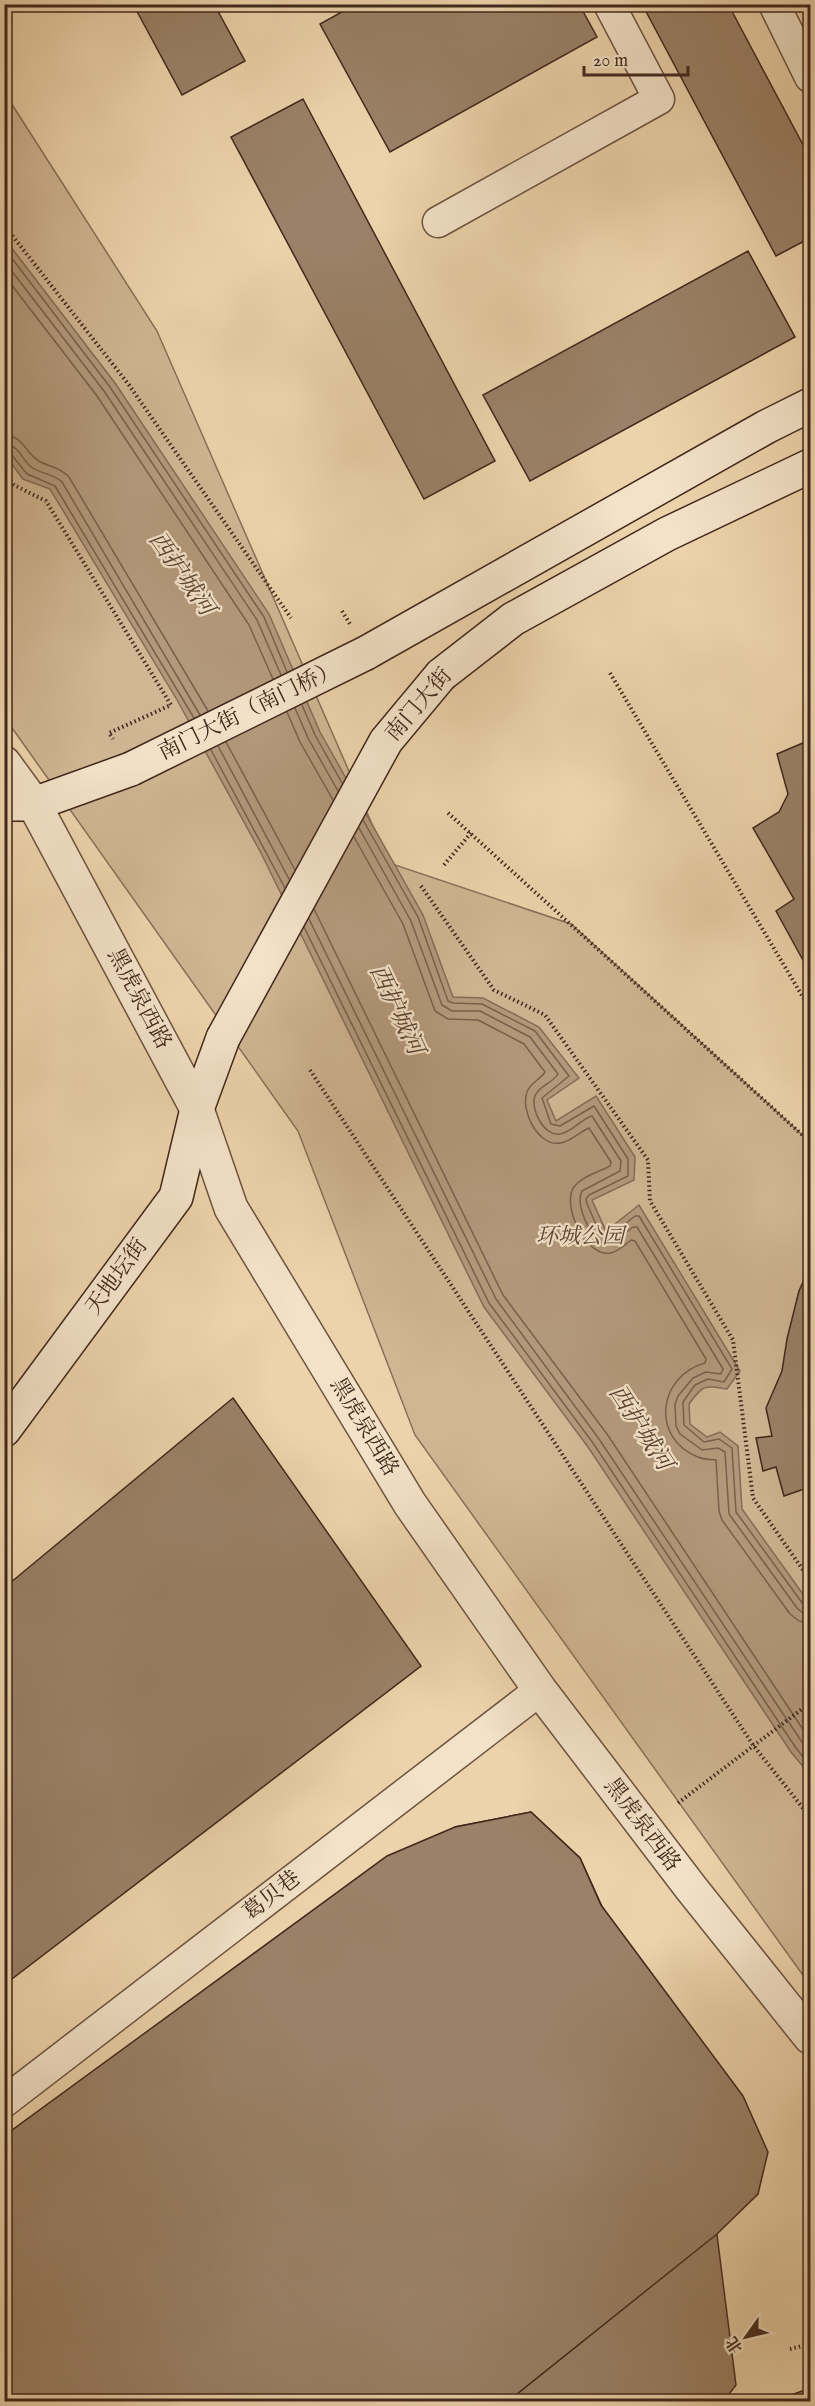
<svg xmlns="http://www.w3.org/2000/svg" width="815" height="2406" font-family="'IM FELL English','Noto Serif SC',serif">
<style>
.green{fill:#d0b693;stroke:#886f58;stroke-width:1.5}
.water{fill:#b3997b;stroke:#856c55;stroke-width:1.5}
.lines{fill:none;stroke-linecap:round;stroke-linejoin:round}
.shore{stroke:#7a604c;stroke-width:1.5}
.building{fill:#9a8167;stroke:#41281d;stroke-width:1.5}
.minor-casing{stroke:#6c5340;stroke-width:33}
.tertiary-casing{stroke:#6c5340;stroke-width:36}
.secondary-casing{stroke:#41281d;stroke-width:36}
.path{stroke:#41281d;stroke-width:4;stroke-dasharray:1.5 3;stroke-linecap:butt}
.minor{stroke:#f3e2c8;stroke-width:30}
.tertiary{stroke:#f3e2c8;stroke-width:33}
.secondary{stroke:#f3e2c8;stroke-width:33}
.secondary-bridge-casing{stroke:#41281d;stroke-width:36;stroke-linecap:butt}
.secondary-bridge{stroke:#f3e2c8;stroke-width:33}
.labels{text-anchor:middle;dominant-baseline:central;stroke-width:4.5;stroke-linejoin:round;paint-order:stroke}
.street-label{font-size:22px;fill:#41281d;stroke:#f3e2c8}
.park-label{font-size:22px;font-style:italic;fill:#5e4435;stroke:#f3e2c8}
.water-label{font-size:24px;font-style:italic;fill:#5e4434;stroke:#f3e2c8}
</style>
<rect width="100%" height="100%" fill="#edd3ab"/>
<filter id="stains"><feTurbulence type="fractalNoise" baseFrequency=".00333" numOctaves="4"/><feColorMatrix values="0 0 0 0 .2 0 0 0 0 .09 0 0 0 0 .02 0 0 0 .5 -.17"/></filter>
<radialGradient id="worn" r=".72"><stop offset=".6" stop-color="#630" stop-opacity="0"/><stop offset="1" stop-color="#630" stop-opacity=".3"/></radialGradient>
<path class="green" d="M4,92L157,331L389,863L571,924L810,1142V1267L799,1291L782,1371L810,1434V1525L803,1540L810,1552V1985L415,1435L298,1131L5,718Z"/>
<path class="water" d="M4,238L115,383L269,614L320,732L423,915L453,997L483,998L539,1027L579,1078L547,1100L556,1121L596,1096L635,1157L634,1180L592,1200L606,1231L639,1205L740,1371L727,1389C704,1385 703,1385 689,1404L690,1424L707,1437L720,1432L738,1446L742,1509L810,1604V1775L791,1752L588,1447L484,1307L261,853L176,698L50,489L23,479L5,455Z"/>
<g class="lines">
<g class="shore">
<path d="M4,248L110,387L264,617L287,672"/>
<path d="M4,261L104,391L257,620L281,675"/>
<path d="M4,275L97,396L249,625L273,679"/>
<path d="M4,435C24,436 25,453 39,461C49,467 60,467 69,477L208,711"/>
<path d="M4,444C19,445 21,458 30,466C39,474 53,473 62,482L200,715"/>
<path d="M4,452L11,454L27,474L55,486L194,718"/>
<path d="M302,705L315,735L342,783"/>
<path d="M295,708L308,738L338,791"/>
<path d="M287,712L300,742L333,800"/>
<path d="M226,742L295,870"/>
<path d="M218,746L289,879"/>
<path d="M211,750L285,888"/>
<path d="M363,820L418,917L448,1001L453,1003L482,1004L535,1031L569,1076L542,1098L551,1124L560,1126L594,1106L628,1159V1176L589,1195L586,1199L587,1204L600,1233L605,1236L611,1235L635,1216H639L732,1369L724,1382L708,1379L695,1385L683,1402L684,1425L704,1442L719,1439L732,1448L736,1512L803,1604L810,1606"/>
<path d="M359,828L411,921L442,1005L452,1011H480L530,1037L558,1074C553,1083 538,1086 535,1096C530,1109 544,1137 560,1134C572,1132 581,1119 592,1116L621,1161L620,1171L582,1191C575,1204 590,1237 602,1243H613L633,1227H637L723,1369L721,1374L706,1372L693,1378L678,1396L675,1404L676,1426L680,1434L702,1450L718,1448L725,1452L729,1514L797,1608L803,1613L810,1614"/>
<path d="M354,837L403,924L435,1011L448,1019L478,1020L524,1044L545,1072C540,1080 530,1083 527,1092C520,1110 538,1147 560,1143C571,1142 579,1132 589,1128L611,1162L610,1166C599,1172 582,1176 574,1187C561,1205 586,1258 611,1253C619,1251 625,1245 631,1240L635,1241L706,1359L705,1363C658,1376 650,1438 698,1457C704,1460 710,1459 716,1460L719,1511L722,1520L790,1614L799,1621L810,1623"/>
<path d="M314,909L503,1295L607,1434L810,1740"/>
<path d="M309,919L496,1299L599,1439L810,1754"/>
<path d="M304,927L489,1303L593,1443L796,1748L810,1766"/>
</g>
</g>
<g class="building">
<path d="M133,4H214L245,61L182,95Z"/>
<path d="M356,4H579L597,37L390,152L320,24Z"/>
<path d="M642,4H728L810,158V238L776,256Z"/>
<path d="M303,99L495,461L424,499L231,137Z"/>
<path d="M748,251L795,337L530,481L483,395Z"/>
<path d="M810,740V973L776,911L794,899L753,828L779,812L788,794L777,754Z"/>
<path d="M810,1267V1487L784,1496L776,1467L763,1471L756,1438L772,1436L766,1408L782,1371L787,1339L799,1291Z"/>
<path d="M233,1398L421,1666L4,1985V1588Z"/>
<path d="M531,1812L580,1858L704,2132L736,2385L723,2402H657L647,2397L639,2402H474L482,2381L495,2252L410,2085L409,1947L455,1827Z"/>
<path d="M531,1812L580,1858L601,1905L743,2096L768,2152L758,2194L717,2234L507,2402H4V2136L387,1856L455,1827Z"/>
<path d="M810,2388V2402H772Z"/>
</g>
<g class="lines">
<defs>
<g id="minor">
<path d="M774,4L810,77"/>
<path d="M438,222L659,99L609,4"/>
<path d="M4,2102L540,1690"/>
</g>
<path id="tertiary" d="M4,763L34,804L197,1109L231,1208L410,1504L540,1690L691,1888L810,2037"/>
<g id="secondary">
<path d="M366,653L766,427L810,405"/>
<path d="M441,675L513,619L667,534L810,466"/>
<path d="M4,804H34L131,769"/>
<path d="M4,1430L176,1197L197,1109L223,1038"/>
</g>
</defs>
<use href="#minor" class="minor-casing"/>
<use href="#tertiary" class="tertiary-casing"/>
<use href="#secondary" class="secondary-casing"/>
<g class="path">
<path d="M4,225L129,385L291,618"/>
<path d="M4,474L14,485L46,501L171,705L109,733L113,739"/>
<path d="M342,611L350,624"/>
<path d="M610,673L810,1009"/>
<path d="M448,813L810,1142"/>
<path d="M444,865L471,833"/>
<path d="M421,886L494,990L545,1015L648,1160L650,1201L733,1340L753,1498L810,1580"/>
<path d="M310,1070L753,1745L810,1817"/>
<path d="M678,1803L810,1703"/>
<path d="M790,2349L810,2344"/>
</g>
<use href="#minor" class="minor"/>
<use href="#tertiary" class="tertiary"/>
<use href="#secondary" class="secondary"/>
<defs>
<g id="secondary-bridge">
<path d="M131,769L366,653"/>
<path d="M223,1038L386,741L441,675"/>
</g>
</defs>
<use href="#secondary-bridge" class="secondary-bridge-casing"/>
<use href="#secondary-bridge" class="secondary-bridge"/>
</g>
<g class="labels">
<g class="street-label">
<text transform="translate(419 705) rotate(-49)">南门大街</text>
<text transform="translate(249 711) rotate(-26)">南门大街（南门桥）</text>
<text transform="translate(139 999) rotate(62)">黑虎泉西路</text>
<text transform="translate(117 1277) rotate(-54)">天地坛街</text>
<text transform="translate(364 1427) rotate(59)">黑虎泉西路</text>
<text transform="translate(642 1825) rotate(53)">黑虎泉西路</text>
<text transform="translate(272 1896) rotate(-38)">葛贝巷</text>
</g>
<g class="park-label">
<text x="580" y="1237">环城公园</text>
</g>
<g class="water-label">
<text transform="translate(181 574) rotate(55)">西护城河</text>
<text transform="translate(396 1010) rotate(65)">西护城河</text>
<text transform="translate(640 1428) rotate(57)">西护城河</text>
</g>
</g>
<rect width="815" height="2406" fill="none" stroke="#edd3ab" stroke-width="24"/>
<rect x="6" y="6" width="803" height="2394" fill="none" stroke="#41281d" stroke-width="3"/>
<rect x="12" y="12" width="791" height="2382" fill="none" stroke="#41281d" stroke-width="1.5"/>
<g transform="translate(746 2337) rotate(236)" stroke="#f3e2c8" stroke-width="4.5" paint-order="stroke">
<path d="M0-4.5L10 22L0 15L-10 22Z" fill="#41281d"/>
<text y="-9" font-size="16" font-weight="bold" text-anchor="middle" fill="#41281d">北</text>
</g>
<path d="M584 66v9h104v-9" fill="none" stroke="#41281d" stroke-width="3"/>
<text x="593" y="66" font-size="18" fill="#41281d" stroke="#f3e2c8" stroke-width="4.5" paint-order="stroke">20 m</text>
<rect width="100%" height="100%" filter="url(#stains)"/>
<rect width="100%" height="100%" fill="url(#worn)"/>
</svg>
